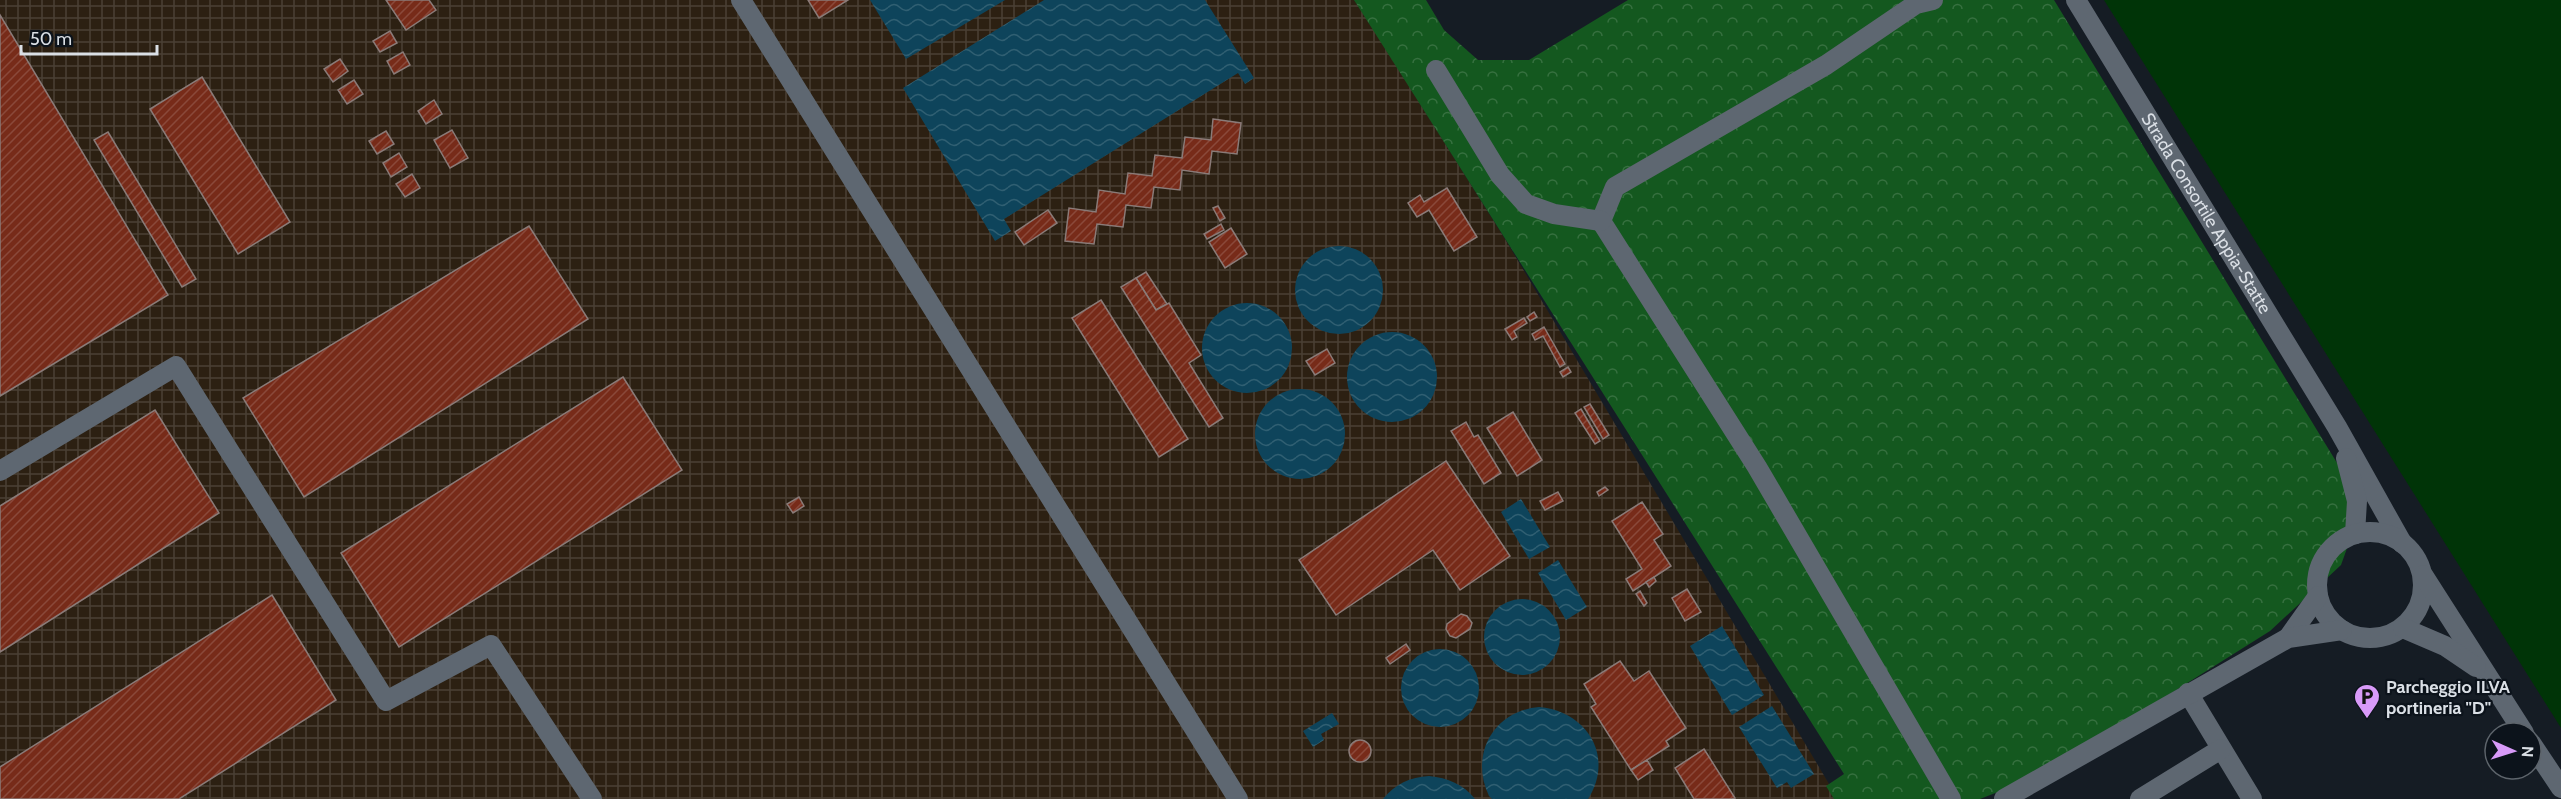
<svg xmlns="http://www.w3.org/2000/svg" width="2561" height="799" font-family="Cabin,sans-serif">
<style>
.industrial{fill:url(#industrial-grid)}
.grass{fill:#003407}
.forest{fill:url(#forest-crowns)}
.water{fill:url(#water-waves)}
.building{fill:url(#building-hatch);stroke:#8a7b78;stroke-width:1.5}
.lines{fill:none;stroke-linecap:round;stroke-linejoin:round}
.minor{stroke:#5e6771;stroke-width:20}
.labels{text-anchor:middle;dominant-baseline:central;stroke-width:4.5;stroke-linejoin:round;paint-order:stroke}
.street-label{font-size:18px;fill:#dadfe5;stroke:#0c131b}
.poi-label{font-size:18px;font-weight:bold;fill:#dadfe5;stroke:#0c131b;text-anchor:start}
</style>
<defs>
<pattern id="industrial-grid" width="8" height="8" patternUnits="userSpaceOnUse" patternTransform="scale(1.5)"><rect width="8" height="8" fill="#2c2012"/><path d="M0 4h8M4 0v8" fill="none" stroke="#4a4034"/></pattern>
<pattern id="forest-crowns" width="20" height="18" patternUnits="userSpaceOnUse" patternTransform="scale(1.5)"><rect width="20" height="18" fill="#14581f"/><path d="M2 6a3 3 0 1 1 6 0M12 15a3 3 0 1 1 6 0" fill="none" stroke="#36703f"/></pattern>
<pattern id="water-waves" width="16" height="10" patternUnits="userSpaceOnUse" patternTransform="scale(1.5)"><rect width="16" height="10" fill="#0e445b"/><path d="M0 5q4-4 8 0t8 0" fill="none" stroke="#305f72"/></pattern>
<pattern id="building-hatch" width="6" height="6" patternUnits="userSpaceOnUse" patternTransform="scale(1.5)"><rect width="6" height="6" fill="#772b19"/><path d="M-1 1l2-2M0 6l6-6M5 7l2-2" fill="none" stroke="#8a493a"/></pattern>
</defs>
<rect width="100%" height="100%" fill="#151c24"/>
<path class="industrial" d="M0,0H1355L1505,239L1838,799H0Z"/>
<path class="grass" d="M2104,0H2561V728Z"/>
<path class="forest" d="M1354,0H1426L1444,30L1478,60H1529L1628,0H2054L2345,476L2355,526L2341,565L2270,631L2041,775L1980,799H1834L1826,786L1844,774Z"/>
<g class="water">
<path d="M870,0H1005L906,59Z"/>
<path d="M1044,0H1205L1254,78L1245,84L1238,73L1004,219L1011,231L995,241L903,88Z"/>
<circle cx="1339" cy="290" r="44"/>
<circle cx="1247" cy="348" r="45"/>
<circle cx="1392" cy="377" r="45"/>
<circle cx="1300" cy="434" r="45"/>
<path d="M1521,499L1550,547L1529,559L1501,512Z"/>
<path d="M1558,560L1587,607L1566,620L1538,573Z"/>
<circle cx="1522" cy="637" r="38"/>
<path d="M1722,626L1764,695L1732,715L1690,646Z"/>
<circle cx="1440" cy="688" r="39"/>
<path d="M1772,706L1814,774L1791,788L1787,782L1777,788L1739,727Z"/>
<path d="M1539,707C1587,711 1615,757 1588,799H1492L1489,796C1469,754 1494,711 1539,707Z"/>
<path d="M1332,713L1339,724L1321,734L1324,740L1313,747L1303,731Z"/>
<path d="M1429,776C1448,778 1463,784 1475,799H1383C1395,784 1410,777 1429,776Z"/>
</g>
<g class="building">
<path d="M386,0H429L436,10L406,30Z"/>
<path d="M808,0H848L819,18Z"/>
<path d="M0,15L168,295L0,396Z"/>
<path d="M390,31L397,43L380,52L373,41Z"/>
<path d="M403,52L410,65L394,74L387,61Z"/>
<path d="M340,59L348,71L333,82L324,69Z"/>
<path d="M202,77L290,222L238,254L150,109Z"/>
<path d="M354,80L363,94L347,104L338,90Z"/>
<path d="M434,100L442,114L426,124L418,111Z"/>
<path d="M1213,119L1241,123L1237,154L1212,151L1209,174L1182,170L1180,190L1154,187L1151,208L1126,205L1123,227L1097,224L1094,244L1065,241L1069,208L1096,212L1099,190L1125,194L1128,173L1152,176L1155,155L1182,158L1185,137L1211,140Z"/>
<path d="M452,130L468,158L450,168L434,140Z"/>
<path d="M386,131L394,144L377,154L369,141Z"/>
<path d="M108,132L196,279L182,287L94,140Z"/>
<path d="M399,153L407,167L391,177L383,163Z"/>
<path d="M412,174L420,188L405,197L396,184Z"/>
<path d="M1447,188L1477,237L1454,251L1429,210L1417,217L1408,203L1420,195L1424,202Z"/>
<path d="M1218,206L1225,218L1220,221L1213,208Z"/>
<path d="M1048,210L1057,223L1024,245L1015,232Z"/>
<path d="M1221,224L1224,230L1207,239L1204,234Z"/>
<path d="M529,226L588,319L304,497L243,398Z"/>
<path d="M1231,228L1247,254L1225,268L1209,242Z"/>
<path d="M1146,272L1167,304L1156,310L1136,278Z"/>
<path d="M1136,278L1156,310L1169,303L1201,355L1189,363L1223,418L1209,427L1121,287Z"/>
<path d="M1101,300L1188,439L1159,457L1072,318Z"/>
<path d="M1534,312L1537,317L1530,321L1527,317Z"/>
<path d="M1524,318L1527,323L1514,331L1517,337L1512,340L1505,329Z"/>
<path d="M1544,327L1565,364L1560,367L1543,336L1535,340L1532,334Z"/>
<path d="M1327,349L1335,363L1315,375L1306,361Z"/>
<path d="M1568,367L1571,372L1563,377L1560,372Z"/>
<path d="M623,377L682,470L399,647L341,553Z"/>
<path d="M1590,404L1609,435L1603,439L1584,407Z"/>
<path d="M1581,409L1600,441L1595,444L1575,413Z"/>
<path d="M155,410L219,513L0,652V506Z"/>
<path d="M1513,412L1542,460L1517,476L1487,428Z"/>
<path d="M1466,422L1474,437L1478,435L1501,473L1484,484L1451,431Z"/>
<path d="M1446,461L1510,556L1460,590L1433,550L1336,615L1299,560Z"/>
<path d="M1605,487L1608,490L1599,496L1597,492Z"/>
<path d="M1558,492L1563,501L1545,510L1540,501Z"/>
<path d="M799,497L804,506L793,513L787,504Z"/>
<path d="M1642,502L1663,534L1654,540L1671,566L1633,591L1626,579L1642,569L1612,521Z"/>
<path d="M1654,577L1656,581L1649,587L1646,582Z"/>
<path d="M1687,589L1701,612L1685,621L1672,598Z"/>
<path d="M1640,591L1647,603L1644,606L1636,594Z"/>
<path d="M272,595L336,700L179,799H0V767Z"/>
<path d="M1461,614L1467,616L1472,623L1470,629L1456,638L1450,636L1446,629L1447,624Z"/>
<path d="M1406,644L1410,650L1390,664L1386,658Z"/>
<path d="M1620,661L1634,681L1649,671L1686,728L1666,741L1669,746L1631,770L1591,707L1596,704L1584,684Z"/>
<circle cx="1360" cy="751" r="11"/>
<path d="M1704,749L1735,798L1732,799H1694L1675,768Z"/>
<path d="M1647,760L1653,770L1638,780L1631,770Z"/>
</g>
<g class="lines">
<g class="minor">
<path d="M741,0L1238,799"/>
<path d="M1933,0L1916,4L1826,65L1615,187L1601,221L1757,467L1951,799"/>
<path id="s1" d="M2076,0L2337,427L2402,543"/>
<path d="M1436,70L1500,175L1526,204L1554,214L1601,221"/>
<path d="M2346,458L2357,501L2355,534"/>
<path d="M0,471L176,366L386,701L491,645L592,799"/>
<circle cx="2370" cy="585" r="53"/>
<path d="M2423,575L2524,733"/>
<path d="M2403,628L2445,646L2476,667"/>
<path d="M2288,638L2318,596"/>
<path d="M2188,693L2252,799"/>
<path d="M2531,743L2561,788"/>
<path d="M2004,799L2288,638L2342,630"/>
<path d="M2140,799L2221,749"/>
</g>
</g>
<defs>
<symbol id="parking-pin" viewBox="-11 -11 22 30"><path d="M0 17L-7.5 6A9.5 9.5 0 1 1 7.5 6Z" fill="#d89af8" stroke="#0c131b"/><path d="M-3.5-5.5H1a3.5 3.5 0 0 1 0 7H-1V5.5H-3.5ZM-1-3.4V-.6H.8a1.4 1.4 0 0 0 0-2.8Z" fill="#111"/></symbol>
</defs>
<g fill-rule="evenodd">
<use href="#parking-pin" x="2352" y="682" width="30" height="40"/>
</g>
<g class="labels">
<g class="street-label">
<text stroke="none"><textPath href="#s1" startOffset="250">Strada Consortile Appia-Statte</textPath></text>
</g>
<g class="poi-label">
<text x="2386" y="687">Parcheggio ILVA<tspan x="2386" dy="21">portineria "D"</tspan></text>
</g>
</g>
<g transform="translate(2513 751) rotate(93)"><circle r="28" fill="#0c131b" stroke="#5e656c" stroke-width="1.5"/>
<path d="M0-4.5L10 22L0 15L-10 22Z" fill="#d89af8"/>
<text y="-9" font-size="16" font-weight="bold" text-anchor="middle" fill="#dadfe5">N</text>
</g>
<path d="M21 45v9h136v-9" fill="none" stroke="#dadfe5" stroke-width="3"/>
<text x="30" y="45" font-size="18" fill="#dadfe5" stroke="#0c131b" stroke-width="4.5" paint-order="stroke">50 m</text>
</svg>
